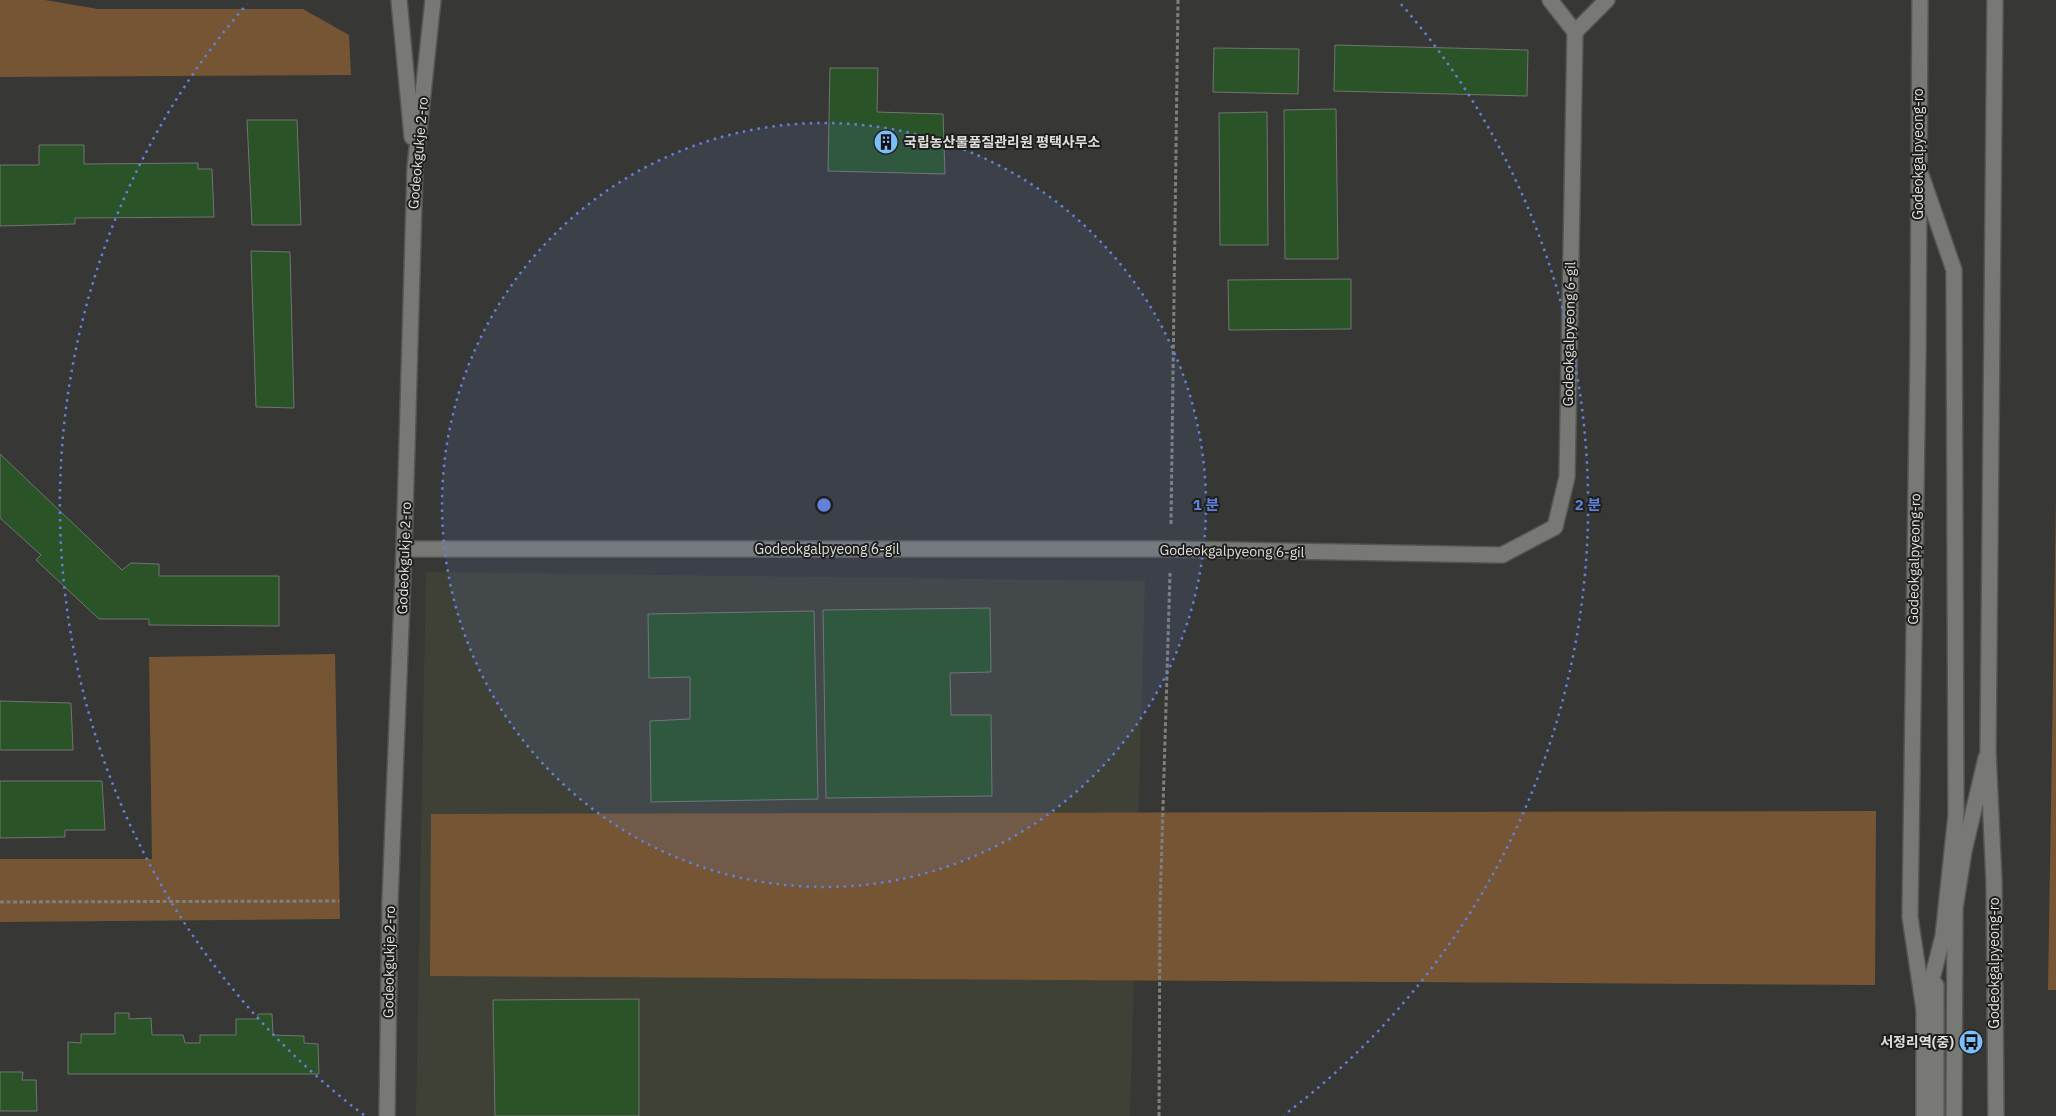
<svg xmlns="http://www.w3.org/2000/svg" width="2056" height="1116" font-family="'IBM Plex Sans','Noto Sans KR',sans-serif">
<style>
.built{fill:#3f4137}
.green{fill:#755534}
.building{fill:#2a5328;stroke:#717471}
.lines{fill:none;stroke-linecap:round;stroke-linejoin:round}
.lane-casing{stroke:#555652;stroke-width:18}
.street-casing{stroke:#555652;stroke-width:18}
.secondary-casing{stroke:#555652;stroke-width:18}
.path{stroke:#7f807d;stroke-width:3;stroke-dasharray:4 2.5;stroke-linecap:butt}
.lane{stroke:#787975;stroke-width:15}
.street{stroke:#787975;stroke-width:15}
.secondary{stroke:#787975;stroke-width:15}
.ring{fill:none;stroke:#6181da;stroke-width:2.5;stroke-dasharray:2.5 5}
.labels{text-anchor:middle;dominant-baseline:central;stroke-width:4;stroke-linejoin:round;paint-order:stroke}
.poi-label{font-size:14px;font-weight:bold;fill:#dfe0de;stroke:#1f1f1e;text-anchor:start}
.street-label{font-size:14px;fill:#dfe0de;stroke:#1f1f1e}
.centre{fill:#6181da;stroke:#1f1f1e;stroke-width:2.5}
.ring-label{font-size:15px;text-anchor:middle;font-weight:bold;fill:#6181da;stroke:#1f1f1e;stroke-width:4;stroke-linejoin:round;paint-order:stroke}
</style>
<rect width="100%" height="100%" fill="#373835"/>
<path class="built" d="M426,572L1145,581L1130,1116H416Z"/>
<g class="green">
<path d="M0,0H45L98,9H303L349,35L351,75L0,77Z"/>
<path d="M2056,496V990H2048Z"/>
<path d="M335,654L340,919L0,922V859H152L149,657Z"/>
<path d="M1876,811L1875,985L430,976L431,814Z"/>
</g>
<g class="building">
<path d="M1335,45L1528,50L1527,96L1334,91Z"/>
<path d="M1214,48L1299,49L1298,94L1213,92Z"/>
<path d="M830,68H878L877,112L943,114L945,174L828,171Z"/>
<path d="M1336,109L1338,259H1285L1284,110Z"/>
<path d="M1267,112L1268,245H1220L1219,113Z"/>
<path d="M247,120H297L301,225H252Z"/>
<path d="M39,145H84V164L198,163V169H212L214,217L75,218V224L0,226V165H39Z"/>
<path d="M251,251L290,252L294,408L256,407Z"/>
<path d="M1351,279V329L1229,330L1228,280Z"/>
<path d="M0,454L122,570L131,563L159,564V576H279V626L149,625V619H99L36,560L41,555L0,518Z"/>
<path d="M990,608L991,672L950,673L951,715H991L992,796L826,798L823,610Z"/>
<path d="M814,611L818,799L651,802L650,721L690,719V677L649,678L648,614Z"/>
<path d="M0,701L71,703L73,750H0Z"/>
<path d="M0,781H102L105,830H65V837L0,838Z"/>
<path d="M639,999V1116H495L493,1000Z"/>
<path d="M115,1013H129V1019L151,1018L152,1035H183L185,1043H200V1035H236V1019H257L258,1014H272L273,1035L304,1036V1043L318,1044L319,1074H68V1042L81,1043V1034H115Z"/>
<path d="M0,1072H23L22,1080H36L37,1111H0Z"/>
</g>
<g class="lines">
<defs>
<g id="lane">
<path d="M1920,172L1954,270L1956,815L1943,936L1924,1010"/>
<path d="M1936,985V1116"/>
<path d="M1954,1116L1955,908L1964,851L1986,758"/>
</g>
<g id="street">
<path d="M1550,0L1575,32"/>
<path d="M1575,32L1607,0"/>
<path d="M404,549H1170L1502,555L1555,527L1567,477L1575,32"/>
</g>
<g id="secondary">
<path d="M399,0L412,137"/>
<path d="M1920,0L1918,350L1910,917L1924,1010V1116"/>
<path d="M1995,0L1988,752L1994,881L1996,1116"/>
<path d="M387,1116L390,901L404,549L415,168L433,0"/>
</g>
</defs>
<use href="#lane" class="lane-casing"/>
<use href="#street" class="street-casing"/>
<use href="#secondary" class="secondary-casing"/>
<g class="path">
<path d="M1171,524L1178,0"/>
<path d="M0,902L339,901"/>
<path d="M1159,1116L1160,908L1170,573"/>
</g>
<use href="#lane" class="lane"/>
<use href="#street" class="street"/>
<use href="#secondary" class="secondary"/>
</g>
<circle cx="824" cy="505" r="382" fill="#6181da" fill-opacity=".12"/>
<g class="ring">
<circle cx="824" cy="505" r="382"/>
<path d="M364 1115A764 764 0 0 1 247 4M1401 4A764 764 0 0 1 1284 1115"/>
</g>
<defs>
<symbol id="building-disc" viewBox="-11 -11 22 22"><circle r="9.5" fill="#7cbef9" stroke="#1f1f1e"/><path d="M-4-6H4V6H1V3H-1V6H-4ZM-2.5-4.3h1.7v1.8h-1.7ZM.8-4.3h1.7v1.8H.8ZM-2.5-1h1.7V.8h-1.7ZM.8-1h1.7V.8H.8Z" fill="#111"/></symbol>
<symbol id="bus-disc" viewBox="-11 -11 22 22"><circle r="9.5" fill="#7cbef9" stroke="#1f1f1e"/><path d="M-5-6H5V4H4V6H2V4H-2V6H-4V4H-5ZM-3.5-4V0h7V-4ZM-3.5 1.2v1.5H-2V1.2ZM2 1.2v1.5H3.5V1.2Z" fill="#111"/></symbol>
</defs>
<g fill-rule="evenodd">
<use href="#building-disc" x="872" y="128" width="28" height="28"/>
<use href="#bus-disc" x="1957" y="1028" width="28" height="28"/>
</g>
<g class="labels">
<g class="poi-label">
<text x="904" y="142">국립농산물품질관리원 평택사무소</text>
<text x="1954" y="1042" text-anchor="end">서정리역(중)</text>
</g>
<g class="street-label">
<text transform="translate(418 153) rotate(-85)">Godeokgukje 2-ro</text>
<text transform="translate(1918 154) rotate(-90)">Godeokgalpyeong-ro</text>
<text transform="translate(1569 334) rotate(-89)">Godeokgalpyeong 6-gil</text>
<text x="827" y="549">Godeokgalpyeong 6-gil</text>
<text transform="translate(1232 551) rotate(1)">Godeokgalpyeong 6-gil</text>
<text transform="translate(404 558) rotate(-88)">Godeokgukje 2-ro</text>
<text transform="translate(1914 559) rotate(-89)">Godeokgalpyeong-ro</text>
<text transform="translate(389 962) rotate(-89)">Godeokgukje 2-ro</text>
<text transform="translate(1994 963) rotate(-90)">Godeokgalpyeong-ro</text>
</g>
</g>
<circle cx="824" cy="505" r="8" class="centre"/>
<g class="ring-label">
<text x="1206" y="510">1 분</text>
<text x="1588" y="510">2 분</text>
</g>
</svg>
